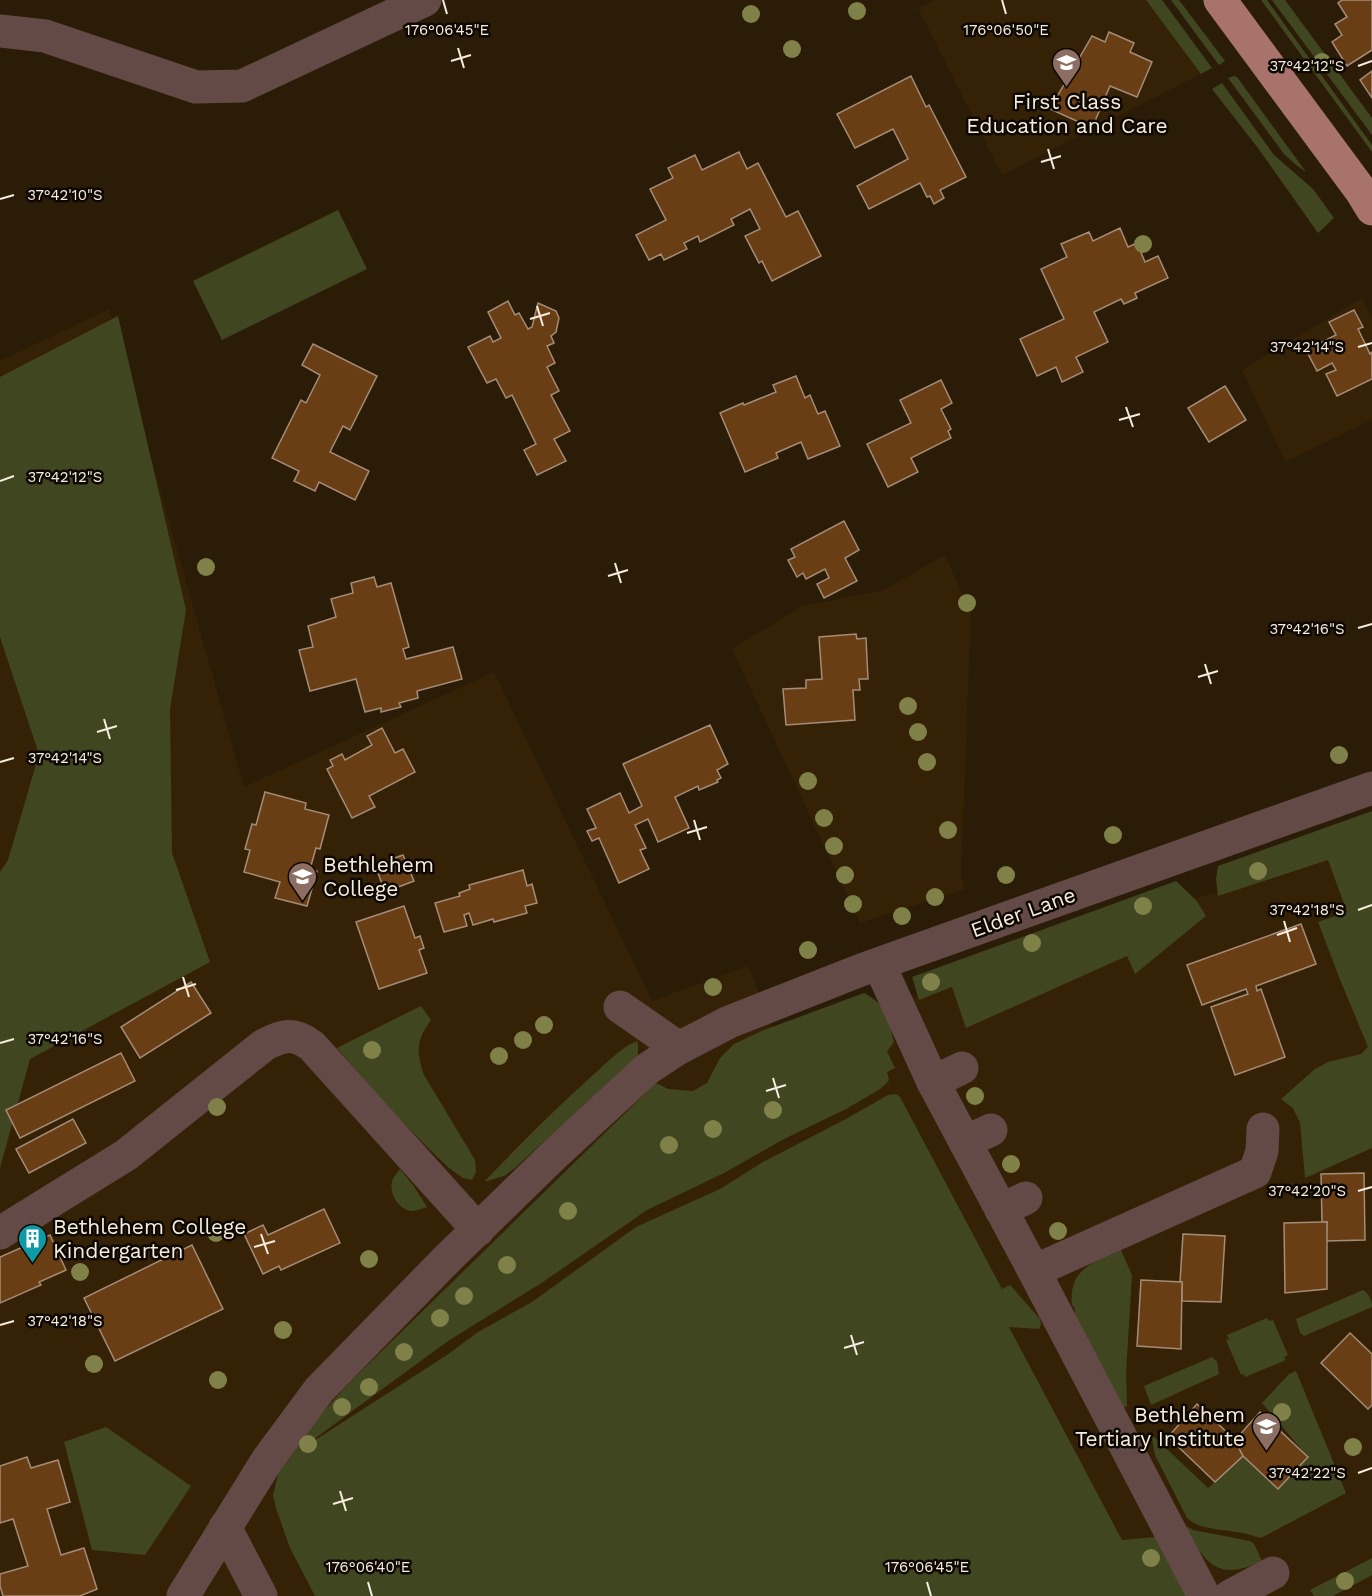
<svg xmlns="http://www.w3.org/2000/svg" width="1372" height="1596" font-family="'Work Sans',sans-serif">
<style>
.built{fill:#352206}
.green{fill:#404620}
.building{fill:#693e15;stroke:#a48c78;stroke-width:1.5}
.lines{fill:none;stroke-linecap:round;stroke-linejoin:round}
.minor{stroke:#644a46;stroke-width:33}
.major{stroke:#a7736b;stroke-width:33}
.tree{fill:#808149}
.ticks{fill:none;stroke:#f6ecdf;stroke-width:2}
.labels{text-anchor:middle;dominant-baseline:central;stroke-width:5;stroke-linejoin:round;paint-order:stroke}
.poi-label{font-size:21px;fill:#f6ecdf;stroke:#0e0802;text-anchor:start}
.street-label{font-size:21px;fill:#f6ecdf;stroke:#0e0802}
.ticks-label{font-size:15px;text-anchor:middle;fill:#f6ecdf;stroke:#0e0802;stroke-width:5;stroke-linejoin:round;paint-order:stroke}
</style>
<rect width="100%" height="100%" fill="#2b1c07"/>
<g class="built">
<path d="M934,0H1146L1201,74L1002,175L918,8Z"/>
<path d="M1362,298L1372,317V420L1285,462L1242,370Z"/>
<path d="M109,309L244,787L494,672L652,1001L748,966L780,1044L1372,837V1596H0V361Z"/>
<path d="M945,555L971,614L961,875L965,889L860,923L732,649L803,606L884,590Z"/>
</g>
<g class="green">
<path d="M1146,0H1162L1212,68L1201,74Z"/>
<path d="M1171,0H1179L1225,61L1219,65Z"/>
<path d="M1261,0H1267L1372,145V152Z"/>
<path d="M1272,0H1285L1372,118V135Z"/>
<path d="M1234,76L1237,77L1306,172L1296,165L1284,154L1228,78Z"/>
<path d="M1222,83L1274,155L1313,189L1334,218L1318,233L1258,148L1212,89Z"/>
<path d="M338,210L367,269L222,340L193,281Z"/>
<path d="M118,316L186,610L170,709L172,853L210,962L30,1059L0,1168V872L8,860L39,754L0,637V377Z"/>
<path d="M1372,811V1148L1305,1178L1300,1123L1293,1108L1281,1099L1315,1069L1328,1062L1361,1054L1368,1047L1339,977L1318,922L1347,912L1328,860L1218,896L1216,879L1218,866Z"/>
<path d="M1176,881L1196,900L1206,916L1135,974L1127,956L966,1028L952,987L919,1000L912,977Z"/>
<path d="M864,993C889,1007 887,1016 894,1042L887,1051L895,1068L887,1072L889,1080L886,1084L880,1089L846,1109L784,1139L724,1173L647,1210L543,1282L448,1341L295,1453L447,1355L478,1332L532,1302L636,1227L720,1189L763,1162L846,1119L888,1095L896,1094L900,1097L1002,1289L1010,1285L1040,1319L1041,1324L1039,1329L1009,1327L1122,1540L1156,1537L1187,1596H315L290,1548L276,1508L273,1495L281,1463L303,1434L350,1382L656,1083L668,1089L693,1091L707,1083L720,1058L734,1044L764,1030Z"/>
<path d="M421,1006L431,1020C416,1041 416,1051 424,1075L475,1160L476,1172L472,1180L463,1178L449,1168L425,1145L373,1091L337,1048Z"/>
<path d="M637,1041L638,1045V1055L515,1168L504,1176L484,1182C519,1145 555,1109 593,1075C607,1063 620,1048 637,1041Z"/>
<path d="M400,1169L413,1185L427,1207C423,1208 417,1211 412,1211C399,1210 389,1194 392,1182C393,1177 397,1173 400,1169Z"/>
<path d="M1121,1250L1132,1275L1126,1373L1127,1406L1123,1408L1075,1317V1308L1072,1305C1068,1269 1094,1262 1121,1250Z"/>
<path d="M1363,1290C1369,1294 1372,1300 1372,1307L1304,1336L1300,1333L1296,1319Z"/>
<path d="M1267,1318L1269,1321L1273,1320L1288,1355L1284,1357L1286,1360L1245,1377L1244,1374L1241,1375L1226,1340L1229,1339L1227,1335Z"/>
<path d="M1212,1357L1217,1362L1219,1374L1151,1405L1144,1386Z"/>
<path d="M1296,1371L1346,1493L1261,1538C1256,1537 1252,1535 1247,1534C1229,1529 1200,1531 1187,1518L1155,1455L1151,1434L1208,1488L1243,1456L1278,1489L1308,1457L1262,1403L1289,1374Z"/>
<path d="M106,1427L191,1486L145,1555L92,1550L64,1442Z"/>
<path d="M1188,1527L1193,1530L1250,1541L1254,1544L1262,1561C1218,1582 1206,1564 1185,1528Z"/>
<path d="M1372,1558V1575L1333,1596H1314L1310,1590Z"/>
</g>
<g class="building">
<path d="M1342,0H1372V50L1347,66L1332,42L1342,35L1335,24L1347,17L1338,3Z"/>
<path d="M1109,32L1134,43L1130,52L1152,62L1137,97L1110,86L1092,128L1050,109L1092,36L1105,42Z"/>
<path d="M1372,71V98L1360,80Z"/>
<path d="M911,76L926,107L929,105L966,177L940,190L944,198L934,204L930,196L927,197L920,183L869,209L857,186L908,159L893,129L855,148L837,114Z"/>
<path d="M739,152L747,169L758,163L786,217L798,211L821,256L772,281L762,261L759,263L745,236L760,229L750,209L731,219L734,225L700,242L698,236L684,243L687,249L664,260L661,254L649,260L636,235L666,220L650,189L673,178L668,168L695,155L702,170Z"/>
<path d="M1120,228L1128,247L1137,243L1145,262L1158,256L1168,278L1135,293L1137,298L1124,304L1121,299L1094,312L1108,342L1076,357L1083,372L1062,382L1056,367L1037,376L1020,339L1064,319L1041,269L1067,257L1061,244L1089,232L1093,241Z"/>
<path d="M508,301L515,315L519,313L528,329L532,327L538,303L556,311L559,318L556,332L551,336L554,343L547,346L555,363L547,367L559,391L551,395L570,431L554,439L566,461L537,475L524,450L536,444L512,395L506,398L496,379L487,383L468,347L490,336L493,342L501,338L488,312Z"/>
<path d="M1354,310L1363,327L1358,329L1370,354L1372,352V379L1337,396L1326,374L1336,370L1332,363L1317,371L1306,350L1336,335L1329,322Z"/>
<path d="M313,344L377,376L350,430L343,426L330,452L369,471L355,500L319,482L315,491L294,481L299,471L272,458L301,400L306,403L320,375L302,365Z"/>
<path d="M796,376L805,398L810,395L818,414L825,411L840,446L808,459L801,442L776,453L778,458L745,472L720,413L743,403L744,405L776,392L773,385Z"/>
<path d="M941,380L952,403L941,409L951,429L948,431L951,438L911,458L918,472L888,487L867,444L911,423L900,400Z"/>
<path d="M1225,386L1246,420L1209,442L1188,408Z"/>
<path d="M844,521L859,550L845,558L857,581L824,598L817,584L829,578L825,569L806,579L803,573L797,577L788,560L795,557L791,549Z"/>
<path d="M374,577L377,587L391,583L409,647L403,649L406,659L453,647L462,679L417,691L418,698L399,703L401,707L381,712V708L365,712L356,679L310,691L299,650L313,647L308,626L336,617L331,599L353,593L351,583Z"/>
<path d="M856,634L857,639L866,638L868,679H859L860,690H853L855,720L786,725L783,689L806,688V680L822,679L819,637Z"/>
<path d="M710,725L728,764L717,770L721,778L717,780L718,782L699,790L698,786L675,797L689,828L658,842L648,819L635,825L646,848L640,850L649,869L619,883L599,838L592,841L587,831L596,828L587,809L620,793L629,813L642,806L623,764Z"/>
<path d="M382,728L395,753L403,749L415,772L369,796L375,807L352,818L327,769L333,766L330,760L342,754L345,760L372,745L367,736Z"/>
<path d="M265,792L306,803L305,809L329,815L320,849L316,848L310,869L317,871L307,906L275,898L280,882L244,872L250,850L245,849L252,824L256,825Z"/>
<path d="M403,855L414,881L385,892L375,865Z"/>
<path d="M523,870L527,886L532,884L537,903L525,906L527,913L494,922L493,919L473,925L469,913L464,915L467,926L444,932L435,903L460,896L459,893L470,889L469,885Z"/>
<path d="M404,906L415,938L420,936L424,948L419,950L427,973L379,989L356,922Z"/>
<path d="M1301,924L1316,964L1256,986L1257,991L1261,989L1285,1057L1235,1075L1211,1007L1248,994L1246,989L1202,1005L1187,965Z"/>
<path d="M191,982L211,1013L140,1058L121,1027Z"/>
<path d="M121,1053L135,1081L20,1138L6,1110Z"/>
<path d="M73,1119L86,1143L29,1173L16,1149Z"/>
<path d="M1364,1173L1365,1240L1326,1241L1327,1222H1322L1321,1174Z"/>
<path d="M324,1209L340,1243L281,1270L279,1266L263,1274L244,1234L263,1225L268,1235Z"/>
<path d="M1322,1222H1327V1289L1285,1293L1284,1223Z"/>
<path d="M1183,1234L1225,1236L1221,1302L1182,1301V1282H1180Z"/>
<path d="M50,1235L66,1270L39,1282L41,1285L0,1303V1257Z"/>
<path d="M192,1245L223,1309L115,1361L84,1298Z"/>
<path d="M1141,1280L1182,1282L1181,1349L1137,1346Z"/>
<path d="M1350,1333L1372,1354V1405L1368,1409L1321,1363Z"/>
<path d="M1197,1404L1235,1440L1243,1456L1215,1482L1168,1437Z"/>
<path d="M1260,1412L1308,1457L1278,1489L1243,1456L1235,1440Z"/>
<path d="M27,1457L31,1468L58,1460L70,1502L47,1509L61,1555L84,1548L97,1589L80,1596H3L0,1586V1574L28,1566L13,1519L0,1523V1466Z"/>
</g>
<g class="lines">
<g class="minor">
<path d="M0,31L45,36L196,87L242,86L425,0"/>
<path d="M879,964L933,1082L1034,1271L1204,1596"/>
<path d="M620,1007L679,1048"/>
<path d="M933,1082L962,1068"/>
<path d="M965,1142L991,1130"/>
<path d="M1001,1210L1026,1198"/>
<path d="M0,1233L126,1155L264,1045C283,1035 294,1032 312,1046L478,1230"/>
<path d="M1034,1271L1255,1172L1262,1151L1263,1129"/>
<path d="M225,1527L261,1596"/>
<path d="M183,1596L268,1459L319,1390L448,1258L557,1152L647,1069L679,1048L729,1022L861,970L1372,788"/>
<path d="M1230,1596L1273,1573"/>
</g>
<path class="major" d="M1220,0L1361,191L1372,209"/>
</g>
<g class="tree">
<circle cx="857" cy="11" r="9"/>
<circle cx="751" cy="14" r="9"/>
<circle cx="792" cy="49" r="9"/>
<circle cx="1322" cy="62" r="9"/>
<circle cx="1143" cy="244" r="9"/>
<circle cx="206" cy="567" r="9"/>
<circle cx="967" cy="603" r="9"/>
<circle cx="908" cy="706" r="9"/>
<circle cx="918" cy="732" r="9"/>
<circle cx="1339" cy="755" r="9"/>
<circle cx="927" cy="762" r="9"/>
<circle cx="808" cy="781" r="9"/>
<circle cx="824" cy="818" r="9"/>
<circle cx="948" cy="830" r="9"/>
<circle cx="1113" cy="835" r="9"/>
<circle cx="834" cy="846" r="9"/>
<circle cx="1258" cy="871" r="9"/>
<circle cx="845" cy="875" r="9"/>
<circle cx="1006" cy="875" r="9"/>
<circle cx="935" cy="897" r="9"/>
<circle cx="853" cy="904" r="9"/>
<circle cx="1143" cy="906" r="9"/>
<circle cx="902" cy="916" r="9"/>
<circle cx="1032" cy="943" r="9"/>
<circle cx="808" cy="950" r="9"/>
<circle cx="931" cy="982" r="9"/>
<circle cx="713" cy="987" r="9"/>
<circle cx="544" cy="1025" r="9"/>
<circle cx="523" cy="1040" r="9"/>
<circle cx="372" cy="1050" r="9"/>
<circle cx="499" cy="1056" r="9"/>
<circle cx="975" cy="1096" r="9"/>
<circle cx="217" cy="1107" r="9"/>
<circle cx="773" cy="1110" r="9"/>
<circle cx="713" cy="1129" r="9"/>
<circle cx="669" cy="1145" r="9"/>
<circle cx="1011" cy="1164" r="9"/>
<circle cx="568" cy="1211" r="9"/>
<circle cx="1058" cy="1231" r="9"/>
<circle cx="216" cy="1233" r="9"/>
<circle cx="369" cy="1259" r="9"/>
<circle cx="507" cy="1265" r="9"/>
<circle cx="80" cy="1272" r="9"/>
<circle cx="464" cy="1296" r="9"/>
<circle cx="440" cy="1318" r="9"/>
<circle cx="283" cy="1330" r="9"/>
<circle cx="404" cy="1352" r="9"/>
<circle cx="94" cy="1364" r="9"/>
<circle cx="218" cy="1380" r="9"/>
<circle cx="369" cy="1387" r="9"/>
<circle cx="342" cy="1407" r="9"/>
<circle cx="1282" cy="1412" r="9"/>
<circle cx="308" cy="1444" r="9"/>
<circle cx="1353" cy="1447" r="9"/>
<circle cx="1151" cy="1558" r="9"/>
<circle cx="1345" cy="1581" r="9"/>
</g>
<path class="ticks" d="M443,0L447,14M1002,0L1006,14M458,48L464,68M451,61L471,55M1358,66L1372,61M1048,149L1054,169M1041,162L1061,156M0,199L14,195M537,306L543,326M530,319L550,313M1358,347L1372,343M1126,407L1133,427M1119,420L1140,414M0,481L14,476M615,563L621,583M608,576L628,570M1358,628L1372,624M1205,664L1211,684M1198,677L1218,671M104,719L110,739M97,732L117,726M0,762L14,758M694,820L700,840M687,833L707,827M1358,910L1372,905M1284,921L1290,942M1277,935L1297,928M183,977L189,997M176,990L196,984M0,1043L14,1039M773,1078L779,1098M766,1091L786,1085M1358,1191L1372,1187M261,1234L268,1254M254,1247L275,1241M0,1325L14,1321M851,1335L857,1355M844,1348L864,1342M1358,1473L1372,1468M340,1491L346,1511M333,1504L353,1498M368,1582L372,1596M927,1582L931,1596"/>
<defs>
<symbol id="school-pin" viewBox="-11 -11 22 30"><path d="M0 17L-7.5 6A9.5 9.5 0 1 1 7.5 6Z" fill="#8d6e63" stroke="#0e0802"/><path d="M0-5L7-2L0 1L-7-2ZM-4 1L0 2.5L4 1V4Q0 6-4 4Z" fill="#fff"/></symbol>
<symbol id="building-pin" viewBox="-11 -11 22 30"><path d="M0 17L-7.5 6A9.5 9.5 0 1 1 7.5 6Z" fill="#0f9aa8" stroke="#0e0802"/><path d="M-4-6H4V6H1V3H-1V6H-4ZM-2.5-4.3h1.7v1.8h-1.7ZM.8-4.3h1.7v1.8H.8ZM-2.5-1h1.7V.8h-1.7ZM.8-1h1.7V.8H.8Z" fill="#fff"/></symbol>
<symbol id="university-pin" viewBox="-11 -11 22 30"><path d="M0 17L-7.5 6A9.5 9.5 0 1 1 7.5 6Z" fill="#8d6e63" stroke="#0e0802"/><path d="M0-5L7-2L0 1L-7-2ZM-4 1L0 2.5L4 1V4Q0 6-4 4Z" fill="#fff"/></symbol>
</defs>
<g fill-rule="evenodd">
<use href="#school-pin" x="1050" y="46" width="33" height="45"/>
<use href="#school-pin" x="286" y="860" width="33" height="45"/>
<use href="#building-pin" x="16" y="1222" width="33" height="45"/>
<use href="#university-pin" x="1250" y="1410" width="33" height="45"/>
</g>
<g class="labels">
<g class="poi-label">
<text x="1067" y="101" text-anchor="middle">First Class<tspan x="1067" dy="24">Education and Care</tspan></text>
<text x="323" y="864">Bethlehem<tspan x="323" dy="24">College</tspan></text>
<text x="53" y="1226">Bethlehem College<tspan x="53" dy="24">Kindergarten</tspan></text>
<text x="1245" y="1414" text-anchor="end">Bethlehem<tspan x="1245" dy="24">Tertiary Institute</tspan></text>
</g>
<g class="street-label">
<text transform="translate(1023 912) rotate(-20)">Elder Lane</text>
</g>
</g>
<g class="ticks-label">
<text x="447" y="35">176°06'45"E</text>
<text x="1006" y="35">176°06'50"E</text>
<text x="1307" y="71">37°42'12"S</text>
<text x="65" y="200">37°42'10"S</text>
<text x="1307" y="352">37°42'14"S</text>
<text x="65" y="482">37°42'12"S</text>
<text x="1307" y="634">37°42'16"S</text>
<text x="65" y="763">37°42'14"S</text>
<text x="1307" y="915">37°42'18"S</text>
<text x="65" y="1044">37°42'16"S</text>
<text x="1307" y="1196">37°42'20"S</text>
<text x="65" y="1326">37°42'18"S</text>
<text x="1307" y="1478">37°42'22"S</text>
<text x="368" y="1572">176°06'40"E</text>
<text x="927" y="1572">176°06'45"E</text>
</g>
</svg>
